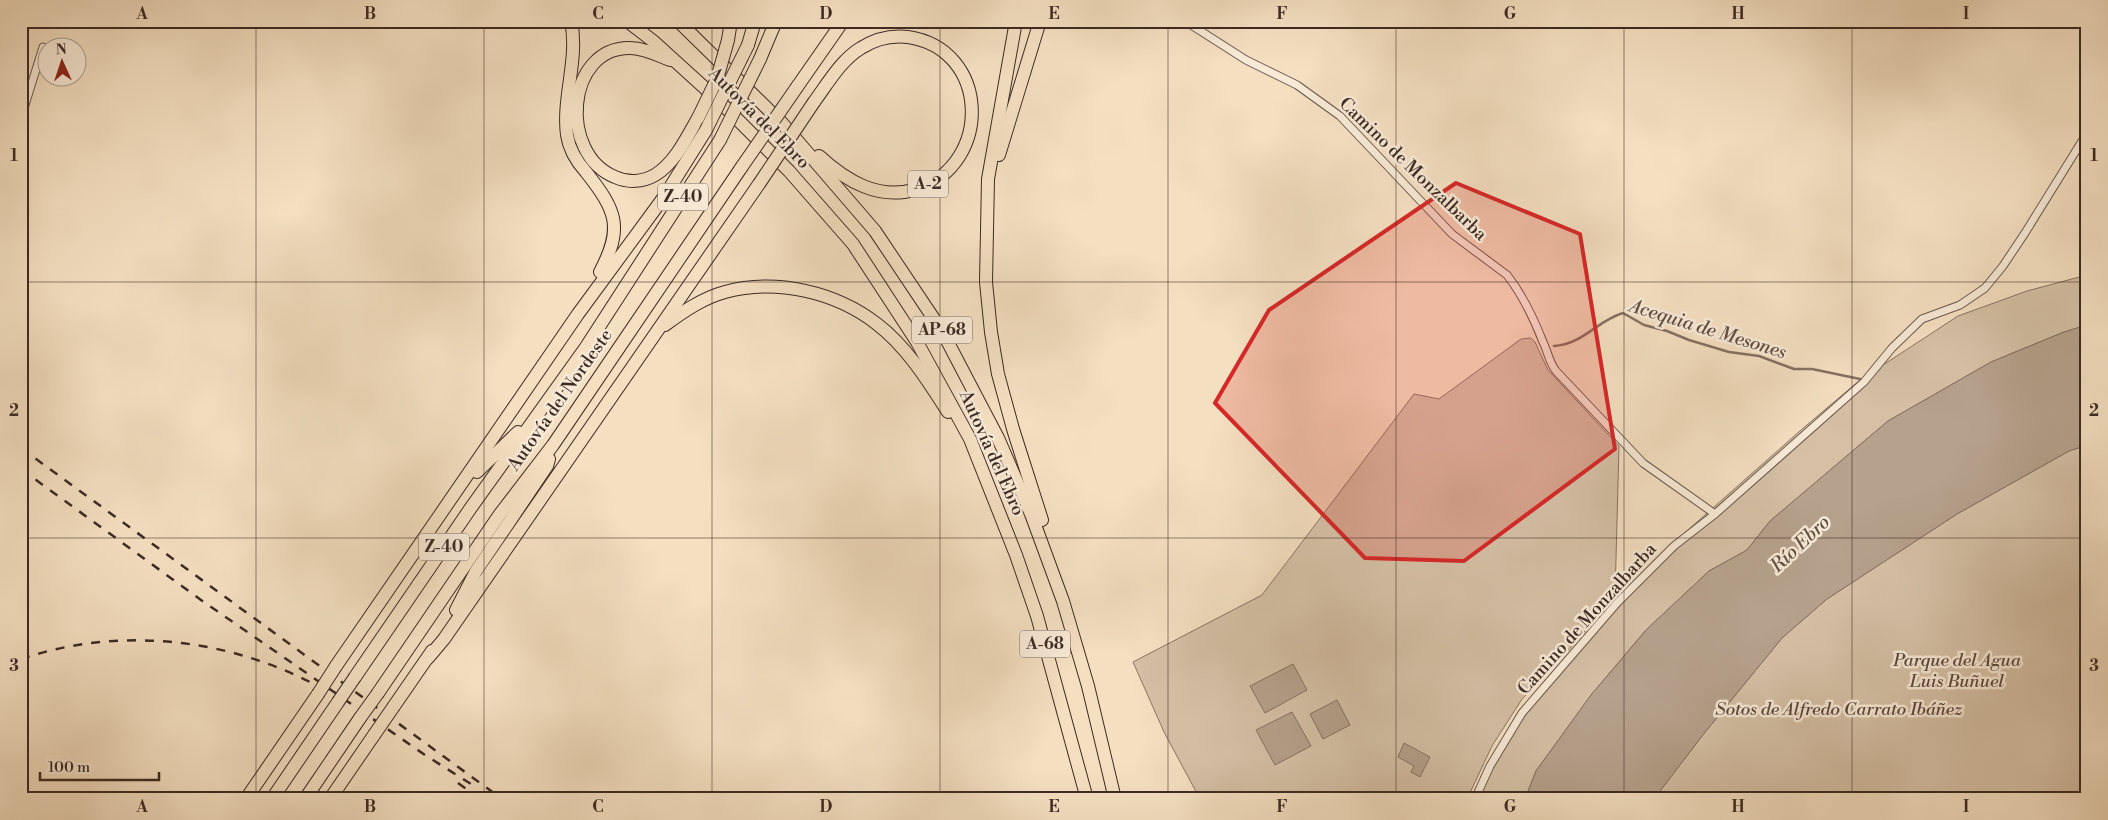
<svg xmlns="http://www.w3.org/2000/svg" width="2108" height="820" font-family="'Libre Bodoni',serif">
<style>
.green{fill:#d5c0a6;stroke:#887565}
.water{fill:#b5a18c;stroke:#857162}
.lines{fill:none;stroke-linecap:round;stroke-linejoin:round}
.stream{stroke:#857162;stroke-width:2.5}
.minor-casing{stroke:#6a574b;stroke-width:9}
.motorway-casing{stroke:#3c2a24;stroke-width:14}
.minor{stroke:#f8ead7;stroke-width:7}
.motorway{stroke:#f4dfc1;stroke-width:12}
.rail{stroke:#3c2a24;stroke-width:2.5;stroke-dasharray:9 9;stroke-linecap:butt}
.motorway-bridge-casing{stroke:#3c2a24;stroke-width:14;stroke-linecap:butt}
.motorway-bridge{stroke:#f4dfc1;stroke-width:12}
.marked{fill:#d62828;fill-opacity:0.2;stroke:#d62828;stroke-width:4;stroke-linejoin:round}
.grid{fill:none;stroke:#3c2a24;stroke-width:1;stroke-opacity:0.55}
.labels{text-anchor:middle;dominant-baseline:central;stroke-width:5;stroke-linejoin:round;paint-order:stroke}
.shield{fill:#f8ead7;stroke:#74645a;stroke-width:1}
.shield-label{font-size:16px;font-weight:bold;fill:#3c2a24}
.street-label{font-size:18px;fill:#3c2a24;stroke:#f8ead7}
.park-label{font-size:18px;font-style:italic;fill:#5b483e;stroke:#f8ead7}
.water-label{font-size:19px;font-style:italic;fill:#604e43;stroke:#f8ead7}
.neatline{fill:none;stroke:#3c2a24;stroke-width:2}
.grid-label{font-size:16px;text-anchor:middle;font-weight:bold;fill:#3c2a24}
</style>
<rect width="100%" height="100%" fill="#f4dfc1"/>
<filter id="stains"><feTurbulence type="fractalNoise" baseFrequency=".004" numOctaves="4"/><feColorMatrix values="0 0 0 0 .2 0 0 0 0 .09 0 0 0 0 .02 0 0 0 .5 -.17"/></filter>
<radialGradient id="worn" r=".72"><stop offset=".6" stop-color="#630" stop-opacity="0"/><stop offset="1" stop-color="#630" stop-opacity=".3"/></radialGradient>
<g class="green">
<path d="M2087,275V325L2064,332L1991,362L1888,421L1770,521L1747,550L1709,571L1645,631L1591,695L1536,771L1525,799H1475L1522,713L1654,560L1801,430L1860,380L1958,316L2027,291Z"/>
<path d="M1531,338L1535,342L1548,370L1619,446L1615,597L1550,671L1522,699L1492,746L1467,799H1200L1164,732L1133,662L1262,595L1414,394L1439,399L1521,339Z"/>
<path d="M2087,445V799H1654L1702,736L1782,638L1827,599L1957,514L2069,451Z"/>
</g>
<g class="water">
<path d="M2087,325V445L2069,451L1957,514L1827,599L1782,638L1702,736L1654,799H1525L1536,771L1591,695L1647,629L1709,571L1747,550L1770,521L1888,421L1991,362L2064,332Z"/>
<path d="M1293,664L1307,690L1265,713L1250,686Z"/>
<path d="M1337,700L1350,725L1323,739L1310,714Z"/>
<path d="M1292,712L1311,746L1275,765L1256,730Z"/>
<path d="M1404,743L1430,757L1420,777L1411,772L1414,766L1398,757Z"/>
</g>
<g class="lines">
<path class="stream" d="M1554,346C1582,345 1598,320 1623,313L1644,325L1667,331L1689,340L1729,352L1759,356L1794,369H1812L1860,379"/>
<defs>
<g id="minor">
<path d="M1185,21L1246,60L1297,85L1340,116L1452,234L1507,275C1522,294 1534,319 1543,342C1548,352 1549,362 1556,371L1643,463L1715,514"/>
<path d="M21,118L43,47"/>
<path d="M1475,799L1490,766L1522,713L1617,603L1674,546L1715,514L1864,382L1892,348L1922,319L1960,305L1985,288L2003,266L2025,233L2087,133"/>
</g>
<g id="motorway">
<path d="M571,21C579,59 562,97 567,135C569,149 577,162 586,172C616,210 624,227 600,272"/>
<path d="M627,21L653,41L718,100L789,171L853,244L917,342L970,439L1016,555L1037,616L1087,799"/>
<path d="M678,21L782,123L875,231L942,331L998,438L1031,514L1063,601L1088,686L1115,799"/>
<path d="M1016,21L988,179L986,282L991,332L998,374L1013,429L1042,520"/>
<path d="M728,40L731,21"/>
<path d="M748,45L755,21"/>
<path d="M760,59L776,21"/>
<path d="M670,60C657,55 644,48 630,48C566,47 558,154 615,177C628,183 643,182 655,175C675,163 687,137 698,118"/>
<path d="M797,87L843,21"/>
<path d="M814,102C828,83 841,60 861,48C875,39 892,35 908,37C990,49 993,164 917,189C879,201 846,181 819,156"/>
<path d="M999,155L1040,21"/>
<path d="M665,325C684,311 703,298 725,292C776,278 836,292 877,324C907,347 928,381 948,412"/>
<path d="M477,472L518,432"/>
<path d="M456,610L476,571L547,466L549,459"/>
<path d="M428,658L444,639L759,184"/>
<path d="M336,666L578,314L664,197L706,130"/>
<path d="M355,677L470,509L586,347L720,140"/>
<path d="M378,693L500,514L553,445L741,168"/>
<path d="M394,706L432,651"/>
<path d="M246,799L318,694"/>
<path d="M272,799L338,702"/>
<path d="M305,799L360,718"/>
<path d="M330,799L374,735"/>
</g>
</defs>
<use href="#minor" class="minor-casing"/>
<use href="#motorway" class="motorway-casing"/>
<use href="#minor" class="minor"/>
<use href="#motorway" class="motorway"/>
<g class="rail">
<path d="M21,448L502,799"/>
<path d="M21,469L201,600L425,755L471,784"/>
<path d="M21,659C116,627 221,637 310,682"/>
<path d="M458,783L480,799"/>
</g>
<defs>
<g id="motorway-bridge">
<path d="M698,118L717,79L728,40"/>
<path d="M706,130L748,45"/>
<path d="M720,140L760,59"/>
<path d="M741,168L797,87"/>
<path d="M759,184L814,102"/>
<path d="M318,694L336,666"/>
<path d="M338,702L355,677"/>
<path d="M360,718L378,693"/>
<path d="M374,735L394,706"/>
</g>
</defs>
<use href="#motorway-bridge" class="motorway-bridge-casing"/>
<use href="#motorway-bridge" class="motorway-bridge"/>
</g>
<path class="marked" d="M1456,183L1580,234L1615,449L1464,561L1365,558L1215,403L1269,310Z"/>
<path class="grid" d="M256,21V799M484,21V799M712,21V799M940,21V799M1168,21V799M1396,21V799M1624,21V799M1852,21V799M21,282H2087M21,538H2087"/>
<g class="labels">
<g class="shield">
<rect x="908" y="170.5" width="40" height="27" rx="4"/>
<rect x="658" y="183.5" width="50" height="27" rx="4"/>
<rect x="912" y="316.5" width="60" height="27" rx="4"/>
<rect x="419" y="533.5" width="50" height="27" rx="4"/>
<rect x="1020" y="630.5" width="50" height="27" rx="4"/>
</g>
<g class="shield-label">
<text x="928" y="184">A-2</text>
<text x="683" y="197">Z-40</text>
<text x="942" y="330">AP-68</text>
<text x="444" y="547">Z-40</text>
<text x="1045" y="644">A-68</text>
</g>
<g class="street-label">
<text transform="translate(759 118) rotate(45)">Autovía del Ebro</text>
<text transform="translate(1413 169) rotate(44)">Camino de Monzalbarba</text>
<text transform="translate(560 400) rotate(-55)">Autovía del Nordeste</text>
<text transform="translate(992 453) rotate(66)">Autovía del Ebro</text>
<text transform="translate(1587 619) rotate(-48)">Camino de Monzalbarba</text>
</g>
<g class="park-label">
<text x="1957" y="660">Parque del Agua<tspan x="1957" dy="21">Luis Buñuel</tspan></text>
<text x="1839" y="709">Sotos de Alfredo Carrato Ibáñez</text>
</g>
<g class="water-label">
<text transform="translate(1708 329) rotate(17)">Acequia de Mesones</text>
<text transform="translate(1800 544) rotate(-43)">Río Ebro</text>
</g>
</g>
<rect width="2108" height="820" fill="none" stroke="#f4dfc1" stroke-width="55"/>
<g transform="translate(62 62) rotate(357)"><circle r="24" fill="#f8ead7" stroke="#ad9d8f"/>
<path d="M0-4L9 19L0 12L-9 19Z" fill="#8f2418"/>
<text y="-8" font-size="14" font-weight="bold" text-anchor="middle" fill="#3c2a24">N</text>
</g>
<path d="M40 772v8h119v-8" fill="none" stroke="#3c2a24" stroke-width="2.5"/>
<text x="48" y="772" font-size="15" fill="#3c2a24" stroke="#f8ead7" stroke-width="4" paint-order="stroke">100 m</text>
<rect x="28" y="28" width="2052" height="764" class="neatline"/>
<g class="grid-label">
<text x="142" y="19">A</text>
<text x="370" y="19">B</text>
<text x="598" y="19">C</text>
<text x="826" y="19">D</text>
<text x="1054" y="19">E</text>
<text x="1282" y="19">F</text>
<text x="1510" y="19">G</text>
<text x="1738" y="19">H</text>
<text x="1966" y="19">I</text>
<text x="14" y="161">1</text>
<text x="2094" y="161">1</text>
<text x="14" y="416">2</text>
<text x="2094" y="416">2</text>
<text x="14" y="671">3</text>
<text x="2094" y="671">3</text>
<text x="142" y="812">A</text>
<text x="370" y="812">B</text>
<text x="598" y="812">C</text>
<text x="826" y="812">D</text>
<text x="1054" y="812">E</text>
<text x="1282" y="812">F</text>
<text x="1510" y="812">G</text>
<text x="1738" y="812">H</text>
<text x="1966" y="812">I</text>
</g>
<rect width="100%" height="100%" filter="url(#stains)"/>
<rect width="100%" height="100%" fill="url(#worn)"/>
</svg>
